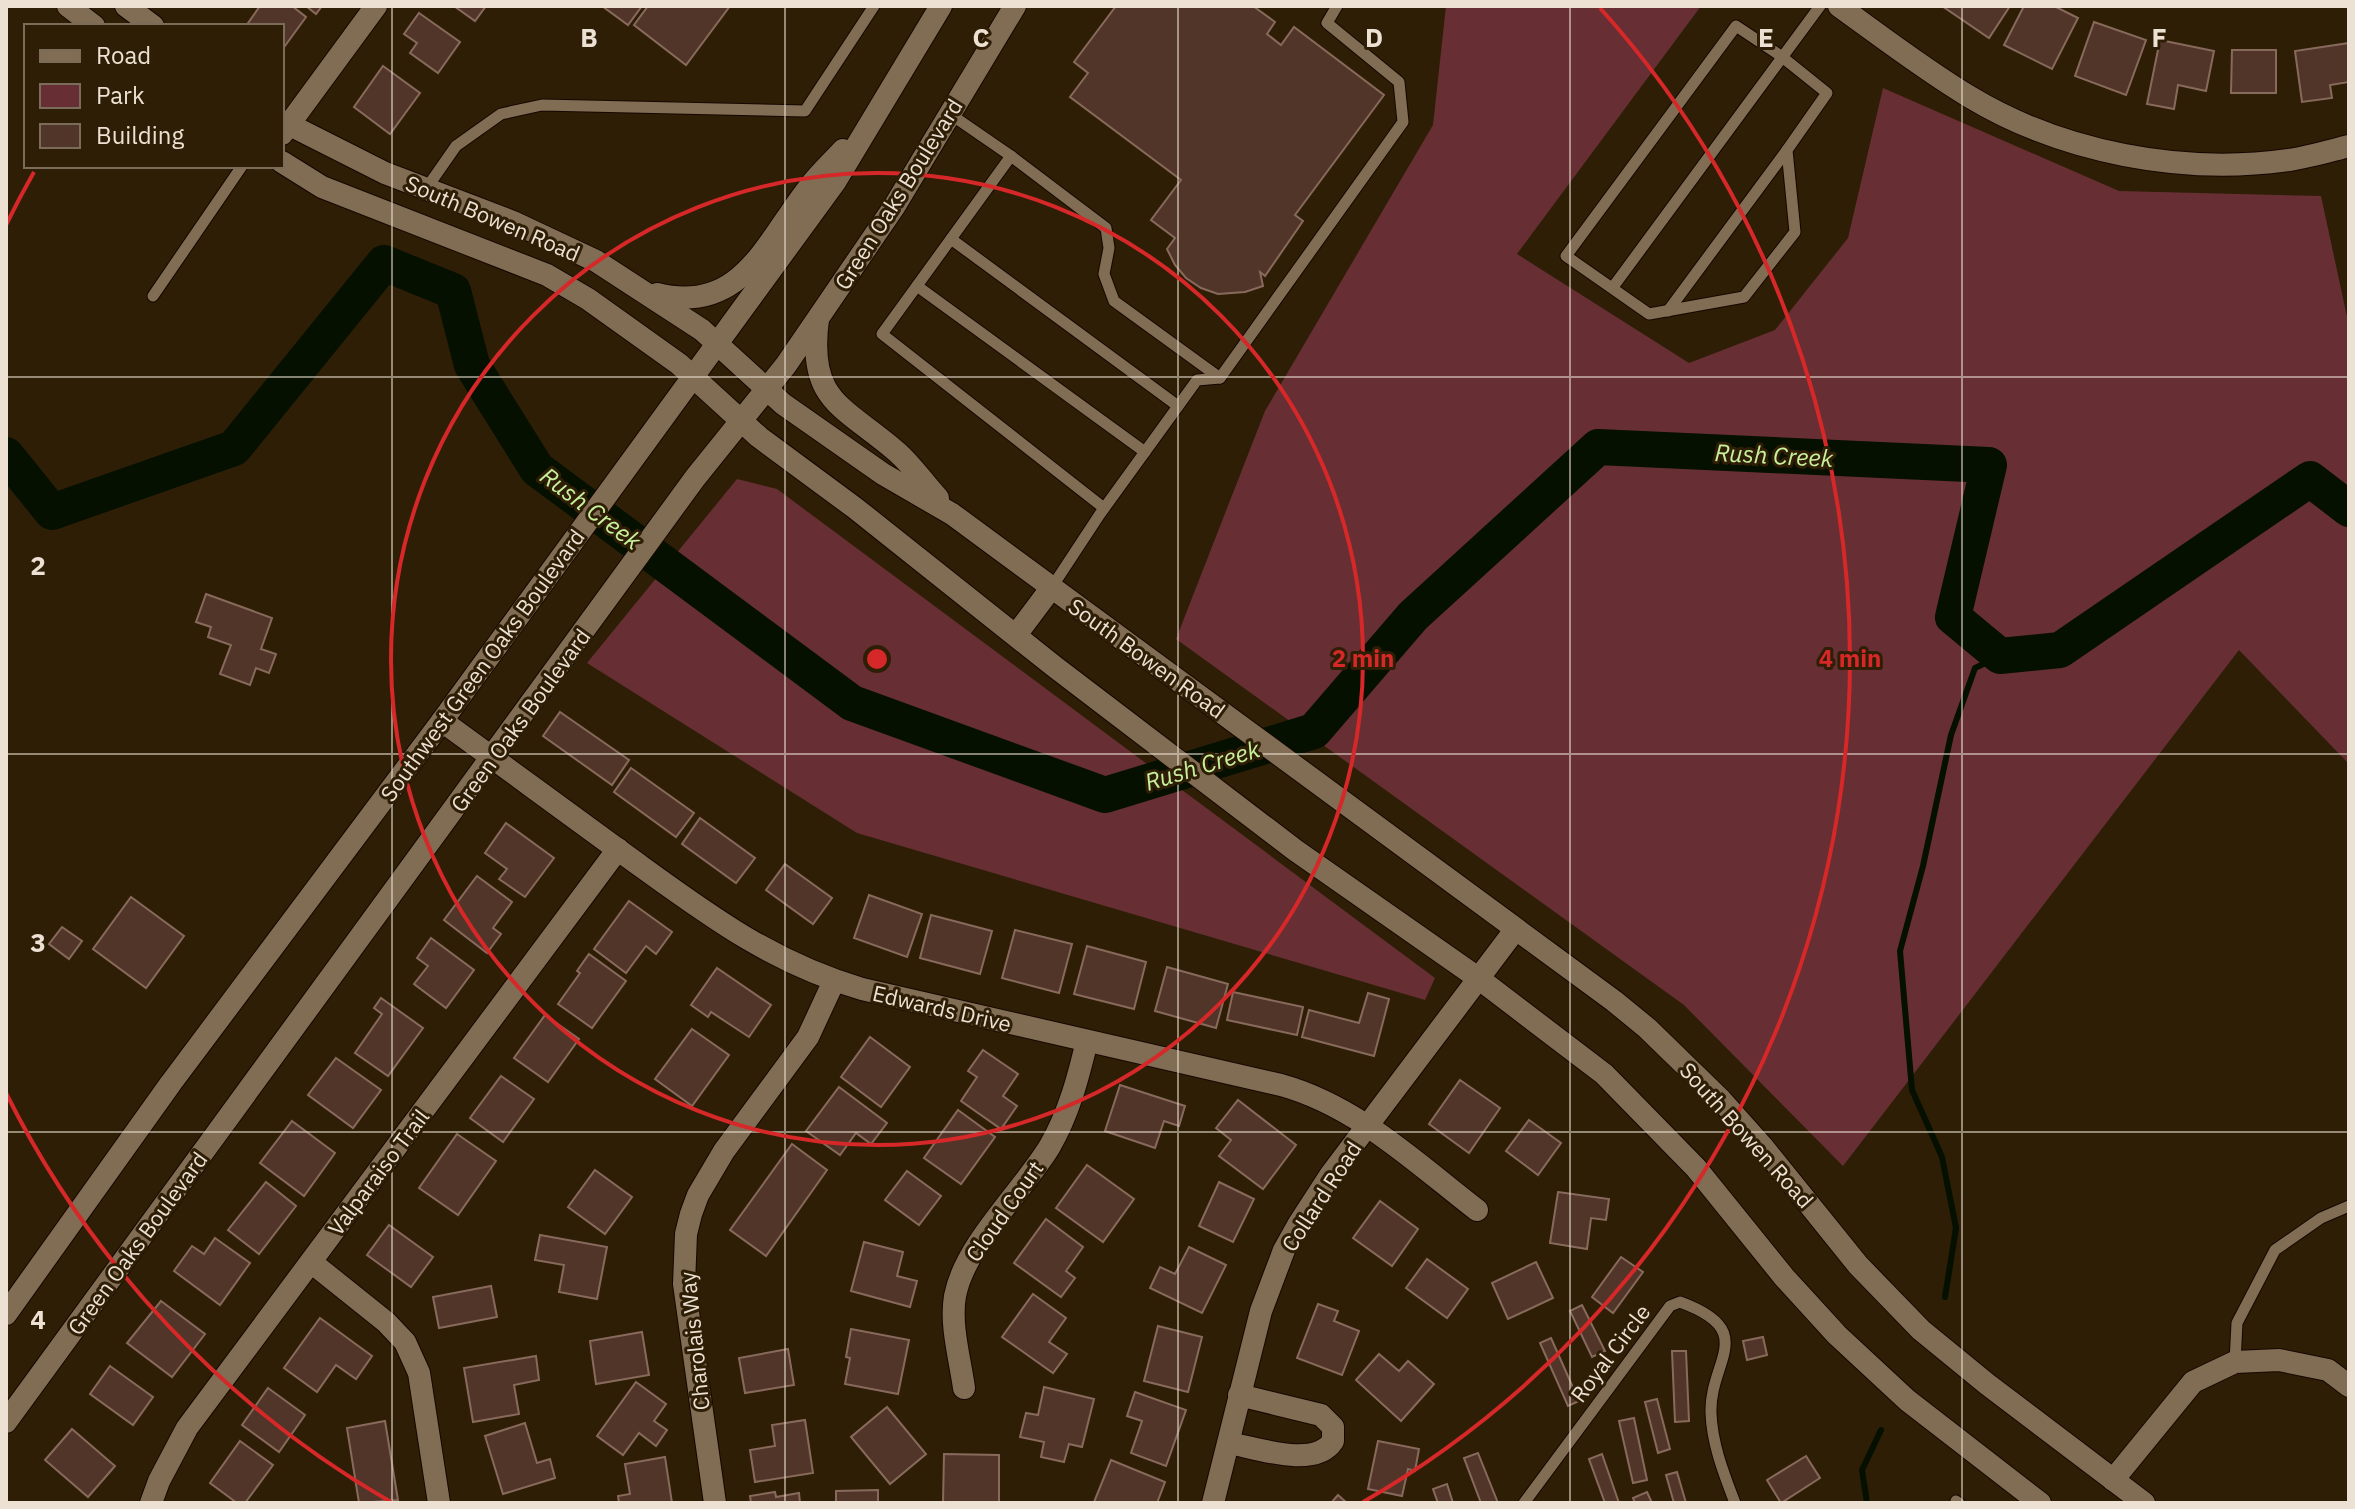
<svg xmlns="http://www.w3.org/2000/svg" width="2355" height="1509" font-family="'IBM Plex Sans',sans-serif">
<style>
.green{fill:#672f33}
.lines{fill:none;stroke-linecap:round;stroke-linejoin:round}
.stream{stroke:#051000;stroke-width:6}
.river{stroke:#051000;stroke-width:36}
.building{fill:#513529;stroke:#886a5c;stroke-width:2}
.service-casing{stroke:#160700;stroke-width:13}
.minor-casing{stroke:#160700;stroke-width:24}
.tertiary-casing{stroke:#160700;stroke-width:24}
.secondary-casing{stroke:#160700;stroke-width:24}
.service{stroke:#816d54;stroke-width:11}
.minor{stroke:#816d54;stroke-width:22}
.tertiary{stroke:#816d54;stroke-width:22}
.secondary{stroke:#816d54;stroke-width:22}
.grid{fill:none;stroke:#ece1d3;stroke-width:2;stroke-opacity:0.55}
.ring{fill:none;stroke:#d62828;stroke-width:4}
.labels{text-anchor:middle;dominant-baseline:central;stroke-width:6;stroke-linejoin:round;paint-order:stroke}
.street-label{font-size:22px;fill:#ece1d3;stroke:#2e1e06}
.water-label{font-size:24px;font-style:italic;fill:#c9f09c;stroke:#2e1e06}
.grid-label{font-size:26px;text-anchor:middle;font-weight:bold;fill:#ece1d3;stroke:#2e1e06;stroke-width:6;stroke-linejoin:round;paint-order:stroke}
.centre{fill:#d62828;stroke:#2e1e06;stroke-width:4}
.ring-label{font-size:24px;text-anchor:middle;font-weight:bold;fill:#d62828;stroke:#2e1e06;stroke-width:6;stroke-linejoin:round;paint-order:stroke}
</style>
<rect width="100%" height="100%" fill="#2e1e06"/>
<g class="green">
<path d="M1446,6H1701L1517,254L1689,363L1775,330L1848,238L1883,88L2119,191L2321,196L2349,326V764L2239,650L1843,1166L1684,1005L1176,639L1265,411L1433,125Z"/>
<path d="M737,479L777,489L1435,978L1425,1000L857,833L587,663Z"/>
</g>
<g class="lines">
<g class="stream">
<path d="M1945,1297L1956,1228L1942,1157L1912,1090L1900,951L1923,866L1951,735L1975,668L2000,656"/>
<path d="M1867,1503L1862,1470L1881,1430"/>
</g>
<path class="river" d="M6,455L52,512L234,448L384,263L453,291L472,365L537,469L852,703L1105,795L1314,731L1413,616L1598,447L1989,465L1953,617L2000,656L2060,650L2310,479L2349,509"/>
</g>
<g class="building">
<path d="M260,6H292L306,17L282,50V26H246Z"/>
<path d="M306,6H322L316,14Z"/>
<path d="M454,6H486L475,21Z"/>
<path d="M602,6H642L628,25Z"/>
<path d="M648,6H730L686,65L634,25Z"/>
<path d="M1116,6H1253L1275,22L1267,34L1281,45L1294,27L1384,95L1295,215L1303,221L1265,276L1260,272L1263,286L1245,292L1218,294L1201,288L1186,278L1175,265L1167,249L1175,238L1151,220L1181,180L1070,97L1088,73L1074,62Z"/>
<path d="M1942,6H2010L1989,38Z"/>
<path d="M2024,6H2054L2078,18L2052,69L2004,45Z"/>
<path d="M419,13L460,42L438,73L410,53L417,43L404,34Z"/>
<path d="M2094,22L2146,40L2126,95L2075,76Z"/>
<path d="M2160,40L2214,51L2206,91L2178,85L2174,109L2147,104Z"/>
<path d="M2349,43V82L2330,85L2332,98L2302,102L2295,51Z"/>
<path d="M2232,50H2276V93H2231Z"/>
<path d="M383,66L420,93L390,134L354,107Z"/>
<path d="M206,594L272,618L261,649L276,654L269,673L256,668L250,685L220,674L231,645L208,637L211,627L196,622Z"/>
<path d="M560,712L629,760L612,785L543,736Z"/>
<path d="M631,768L694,813L676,837L614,792Z"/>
<path d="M700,818L755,858L736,883L682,844Z"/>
<path d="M506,823L554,858L525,897L499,879L507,869L485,853Z"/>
<path d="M785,864L832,898L813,924L766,890Z"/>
<path d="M477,876L512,902L493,928L501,934L487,953L444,920Z"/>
<path d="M869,895L922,914L907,957L854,938Z"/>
<path d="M131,897L184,936L146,988L93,949Z"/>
<path d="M629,901L672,932L656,954L646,946L626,973L594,949Z"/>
<path d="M931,915L992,931L980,974L920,958Z"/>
<path d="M62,927L82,941L69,959L49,944Z"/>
<path d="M1015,930L1072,944L1059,993L1002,978Z"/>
<path d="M431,938L474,970L446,1008L414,984L428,966L417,958Z"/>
<path d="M1087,946L1146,962L1134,1009L1074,994Z"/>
<path d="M589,954L626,981L592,1028L558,1004L580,973L577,971Z"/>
<path d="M1167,967L1228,984L1216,1028L1155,1011Z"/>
<path d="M717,968L771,1005L749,1037L711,1012L708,1017L691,1005Z"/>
<path d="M1233,992L1303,1007L1297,1035L1227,1020Z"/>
<path d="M1368,993L1389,999L1374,1056L1302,1037L1309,1010L1359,1023Z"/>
<path d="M381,998L423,1028L388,1076L355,1053L382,1014L374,1008Z"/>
<path d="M545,1015L579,1039L548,1082L514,1058Z"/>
<path d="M692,1029L729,1055L692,1106L655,1079Z"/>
<path d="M870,1037L910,1067L881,1107L841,1077Z"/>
<path d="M983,1050L1018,1074L1003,1096L1017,1106L1001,1129L961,1101L977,1077L968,1071Z"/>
<path d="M336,1058L381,1090L353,1128L308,1095Z"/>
<path d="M501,1076L534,1099L503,1142L470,1118Z"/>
<path d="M1460,1080L1500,1108L1469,1153L1429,1124Z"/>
<path d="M1120,1085L1185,1106L1179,1126L1164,1121L1155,1148L1105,1131Z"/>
<path d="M839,1087L887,1123L871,1144L856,1133L840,1155L806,1131Z"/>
<path d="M1238,1100L1296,1145L1263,1189L1219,1156L1231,1140L1216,1128Z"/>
<path d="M958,1110L995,1137L961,1184L924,1158Z"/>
<path d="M1529,1120L1561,1143L1538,1175L1506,1151Z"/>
<path d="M292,1121L335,1153L304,1196L260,1163Z"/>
<path d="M457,1134L496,1161L458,1215L419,1188Z"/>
<path d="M792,1144L827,1170L766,1256L730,1230Z"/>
<path d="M1087,1165L1134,1199L1103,1242L1056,1208Z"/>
<path d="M595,1170L632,1197L605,1234L568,1207Z"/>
<path d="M907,1171L941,1196L919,1225L885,1200Z"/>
<path d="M266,1182L296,1206L259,1254L228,1230Z"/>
<path d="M1219,1182L1254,1199L1233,1242L1199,1226Z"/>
<path d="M1558,1192L1609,1199L1606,1220L1591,1218L1587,1249L1550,1243Z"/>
<path d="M1380,1201L1418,1229L1392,1266L1353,1238Z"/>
<path d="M1046,1219L1083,1247L1066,1271L1075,1278L1061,1297L1014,1263Z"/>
<path d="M389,1225L433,1257L411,1287L367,1255Z"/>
<path d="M540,1235L607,1247L597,1299L559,1292L564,1265L535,1260Z"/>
<path d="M215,1238L250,1263L220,1305L174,1271L192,1246L204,1254Z"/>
<path d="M864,1242L903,1252L897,1276L917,1281L910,1307L851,1291Z"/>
<path d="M1189,1247L1226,1265L1202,1313L1150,1288L1160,1267L1175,1274Z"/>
<path d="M1621,1257L1643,1272L1613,1313L1592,1297Z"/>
<path d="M1427,1259L1468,1289L1447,1318L1406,1288Z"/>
<path d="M1536,1262L1553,1298L1508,1319L1492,1283Z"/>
<path d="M491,1286L497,1317L439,1328L433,1297Z"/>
<path d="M1033,1294L1066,1318L1049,1342L1067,1354L1053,1373L1002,1337Z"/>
<path d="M161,1301L205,1334L172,1377L127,1343Z"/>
<path d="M1318,1304L1338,1311L1334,1321L1359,1331L1342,1375L1297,1358Z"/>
<path d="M1582,1305L1605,1351L1592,1357L1570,1311Z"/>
<path d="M1639,1310L1649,1316L1637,1332L1628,1325Z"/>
<path d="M320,1318L372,1356L356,1379L336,1365L317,1392L284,1368Z"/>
<path d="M1158,1326L1202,1337L1188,1392L1144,1381Z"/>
<path d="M851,1329L909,1340L898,1394L845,1384L850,1358L846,1357Z"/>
<path d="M642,1332L649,1375L596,1384L590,1341Z"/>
<path d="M1763,1337L1767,1355L1747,1360L1743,1341Z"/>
<path d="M1551,1338L1579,1401L1568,1406L1540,1343Z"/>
<path d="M788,1349L794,1385L745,1393L739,1358Z"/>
<path d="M1672,1351H1686L1689,1421L1675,1422Z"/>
<path d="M1379,1354L1399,1371L1408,1361L1434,1384L1401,1421L1356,1380Z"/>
<path d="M536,1356L539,1380L514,1385L519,1414L473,1422L464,1368Z"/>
<path d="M110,1366L153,1397L133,1425L90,1394Z"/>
<path d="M636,1382L666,1404L654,1421L667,1430L656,1446L639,1433L623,1455L597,1436Z"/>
<path d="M1044,1387L1094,1399L1082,1447L1069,1444L1064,1462L1041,1457L1044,1442L1020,1437L1026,1413L1038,1415Z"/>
<path d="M268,1388L305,1415L279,1452L242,1425Z"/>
<path d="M1135,1392L1186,1410L1166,1466L1131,1453L1142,1421L1127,1416Z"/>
<path d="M1657,1399L1670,1449L1658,1453L1645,1402Z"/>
<path d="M887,1407L926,1454L890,1484L851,1437Z"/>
<path d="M1634,1418L1647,1480L1633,1483L1619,1421Z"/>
<path d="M805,1420L813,1473L755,1482L750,1450L775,1446L772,1425Z"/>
<path d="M385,1421L398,1500L359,1503L347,1428Z"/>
<path d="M525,1423L537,1463L550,1459L555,1478L503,1494L485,1436Z"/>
<path d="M72,1429L115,1466L88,1497L45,1460Z"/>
<path d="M240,1441L273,1465L245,1503H237L210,1483Z"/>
<path d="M1378,1441L1419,1449L1415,1471L1408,1469L1402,1496L1368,1489Z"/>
<path d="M1478,1453L1498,1503H1481L1464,1458Z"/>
<path d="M944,1454L999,1455V1503H943Z"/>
<path d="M1602,1454L1619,1503H1605L1589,1459Z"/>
<path d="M1806,1456L1820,1478L1781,1503L1767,1480Z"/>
<path d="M665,1457L672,1503H619L618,1496L630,1494L625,1464Z"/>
<path d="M1111,1460L1165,1482L1157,1503L1094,1502Z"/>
<path d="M1677,1472L1686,1503H1674L1666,1475Z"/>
<path d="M1447,1484L1453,1503H1438L1433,1489Z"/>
<path d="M878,1490V1503H836V1491Z"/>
<path d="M775,1492L776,1497L799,1493L800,1503H751L750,1496Z"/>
<path d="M1647,1492L1652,1503H1635L1633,1498Z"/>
<path d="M1338,1495L1347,1503H1331Z"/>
</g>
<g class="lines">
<defs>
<g id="service">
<path d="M1736,26L1781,56L1827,93L1787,150L1795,232L1744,297L1649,314L1566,256Z"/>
<path d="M950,114L1011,156L882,334L1104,508"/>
<path d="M1011,156L1106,228L1109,248L1104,274L1114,301L1220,378"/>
<path d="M426,189L456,146L501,114L542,105L805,111L874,6"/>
<path d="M951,239L1178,406"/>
<path d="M917,286L1145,452"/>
<path d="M1613,287L1820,6"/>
<path d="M153,296L242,166"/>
<path d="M1668,311L1787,150"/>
<path d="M1052,587L1100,514L1197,380L1220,378L1403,122L1399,82L1327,23L1337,6"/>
<path d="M2235,1362L2237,1323L2275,1250L2321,1218L2349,1206"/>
<path d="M1956,1501L1959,1503"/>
<path d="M1524,1503L1670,1306L1680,1302C1760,1331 1709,1361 1711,1413C1712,1444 1724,1474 1735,1503"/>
</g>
<g id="minor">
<path d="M282,134L376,6"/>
<path d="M442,721C503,765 563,810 624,854C703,911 767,961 862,989L1281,1085C1357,1106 1416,1163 1477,1210"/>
<path d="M311,1262L386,1322L405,1342L419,1373L439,1503"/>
<path d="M964,1388C960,1359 950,1325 955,1296C965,1244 1023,1191 1050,1146C1069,1113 1078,1078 1087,1041"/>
<path d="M1229,1443C1257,1448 1315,1469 1333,1441V1427L1321,1415L1239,1395"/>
<path d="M2113,1480L2193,1382L2235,1362L2279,1360L2328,1370L2349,1386"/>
<path d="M151,1503L159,1481L187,1428L618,849"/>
<path d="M715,1503L684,1284L686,1234L691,1214L698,1195L724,1151L808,1037L834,981"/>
</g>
<g id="tertiary">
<path d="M1839,6C1882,37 1925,70 1970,97C2063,153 2183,175 2289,160C2309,157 2329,151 2349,146"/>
<path d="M1213,1503L1261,1311L1284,1250L1298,1225L1331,1174L1515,930"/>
</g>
<g id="secondary">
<path d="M68,6L94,26"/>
<path d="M126,6L153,26"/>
<path d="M282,121L385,173L513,222L596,261L702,330L783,404L883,474L952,514L1614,1001L1647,1028L1721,1100L1762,1146L1858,1265L1921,1330L1987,1384L2144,1503"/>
<path d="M282,162L322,187L547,275L588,299L679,364L759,437L855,508L1055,667L1295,850L1478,978L1604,1074L1696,1168L1784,1277L1837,1335L1907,1400L2040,1503"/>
<path d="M657,294C742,315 766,241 810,186C820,173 832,162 843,150"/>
<path d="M818,319C807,402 844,406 897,452C912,465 924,483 938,498"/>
<path d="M1016,635L1052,587"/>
<path d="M6,1314L171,1083L442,721L835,182L941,6"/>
<path d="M6,1422L695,478L786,365L894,207L1015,6"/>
</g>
</defs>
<use href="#service" class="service-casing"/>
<use href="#minor" class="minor-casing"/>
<use href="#tertiary" class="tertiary-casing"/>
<use href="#secondary" class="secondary-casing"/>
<use href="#service" class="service"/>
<use href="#minor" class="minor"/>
<use href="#tertiary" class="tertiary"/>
<use href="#secondary" class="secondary"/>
</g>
<path class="grid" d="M392,6V1503M785,6V1503M1178,6V1503M1570,6V1503M1962,6V1503M6,377H2349M6,754H2349M6,1132H2349"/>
<g class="ring">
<circle cx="877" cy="659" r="486"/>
<path d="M391 1502A973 973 0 0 1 6 1093M6 225A973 973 0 0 1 34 172M1600 8A973 973 0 0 1 1363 1502"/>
</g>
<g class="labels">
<g class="street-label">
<text transform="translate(898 194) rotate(-58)">Green Oaks Boulevard</text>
<text transform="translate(493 218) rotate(23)">South Bowen Road</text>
<text transform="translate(1147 658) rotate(36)">South Bowen Road</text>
<text transform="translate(482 665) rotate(-54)">Southwest Green Oaks Boulevard</text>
<text transform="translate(520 720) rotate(-54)">Green Oaks Boulevard</text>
<text transform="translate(942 1008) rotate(13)">Edwards Drive</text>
<text transform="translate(1747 1135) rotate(48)">South Bowen Road</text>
<text transform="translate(378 1172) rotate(-53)">Valparaiso Trail</text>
<text transform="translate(1321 1196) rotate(-57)">Collard Road</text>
<text transform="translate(1004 1211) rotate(-55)">Cloud Court</text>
<text transform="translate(137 1243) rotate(-54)">Green Oaks Boulevard</text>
<text transform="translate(694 1341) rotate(-96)">Charolais Way</text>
<text transform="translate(1610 1353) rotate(-53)">Royal Circle</text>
</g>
<g class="water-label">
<text transform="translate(1774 455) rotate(3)">Rush Creek</text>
<text transform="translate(591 508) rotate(37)">Rush Creek</text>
<text transform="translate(1202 765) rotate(-17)">Rush Creek</text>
</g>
</g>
<g class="grid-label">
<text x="589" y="47">B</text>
<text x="981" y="47">C</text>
<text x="1374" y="47">D</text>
<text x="1766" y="47">E</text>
<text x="2159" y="47">F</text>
<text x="38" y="575">2</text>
<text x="38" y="952">3</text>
<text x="38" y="1329">4</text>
</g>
<circle cx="877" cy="659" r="12" class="centre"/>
<g class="ring-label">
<text x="1363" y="667">2 min</text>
<text x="1850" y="667">4 min</text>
</g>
<rect width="2355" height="1509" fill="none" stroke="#ece1d3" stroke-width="16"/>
<rect x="24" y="24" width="260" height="144" fill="#2e1e06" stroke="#7a6c58" stroke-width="2"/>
<rect x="40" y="50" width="40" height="12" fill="#816d54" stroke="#7a6c58" stroke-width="2"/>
<text x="96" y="64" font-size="24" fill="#ece1d3">Road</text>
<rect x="40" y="84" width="40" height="24" fill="#672f33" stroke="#7a6c58" stroke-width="2"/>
<text x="96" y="104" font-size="24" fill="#ece1d3">Park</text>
<rect x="40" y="124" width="40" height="24" fill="#513529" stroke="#7a6c58" stroke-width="2"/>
<text x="96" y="144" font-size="24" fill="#ece1d3">Building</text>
</svg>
